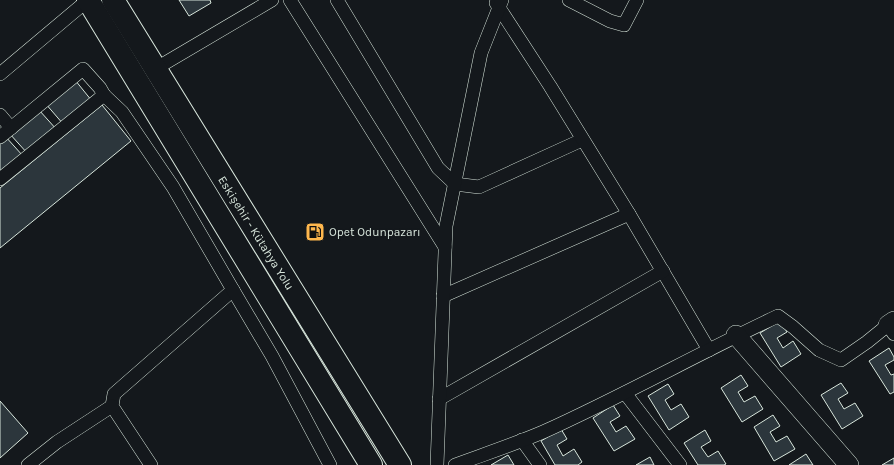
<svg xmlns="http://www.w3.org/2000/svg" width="894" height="465" font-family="Karla,sans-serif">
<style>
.building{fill:#2c363c;stroke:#d8e6dc}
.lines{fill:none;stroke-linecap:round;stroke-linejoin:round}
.street-casing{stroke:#d8e6dc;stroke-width:14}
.secondary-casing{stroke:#d8e6dc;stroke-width:20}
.highway-casing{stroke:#d8e6dc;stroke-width:24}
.street{stroke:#14181c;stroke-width:13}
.secondary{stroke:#14181c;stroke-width:19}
.highway{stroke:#14181c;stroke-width:22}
.labels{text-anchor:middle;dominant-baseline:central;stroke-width:3;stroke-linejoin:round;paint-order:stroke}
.poi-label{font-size:12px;fill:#d8e6dc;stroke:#14181c;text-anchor:start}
.street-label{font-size:12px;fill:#d8e6dc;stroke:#14181c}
</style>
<rect width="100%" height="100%" fill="#14181c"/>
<g class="building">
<path d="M179,0H210L211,3L189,16Z"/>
<path d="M75,80L92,101L64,125L45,103Z"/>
<path d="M102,105L131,141L0,248V188Z"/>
<path d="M39,110L57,130L28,154L9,133Z"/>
<path d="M5,136L23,156L0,175V140Z"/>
<path d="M780,321L787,332L777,338L783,348L793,341L801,354L781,367L760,333Z"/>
<path d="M889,348L894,357V360L885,365L891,375L894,374V392L890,394L869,361Z"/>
<path d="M741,375L748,386L738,392L744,402L755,396L763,409L742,422L721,388Z"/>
<path d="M841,383L848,393L838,399L844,409L855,403L863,416L842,429L821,395Z"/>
<path d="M668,384L674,394L665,400L671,410L681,404L689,417L669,430L648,396Z"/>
<path d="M0,401L28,433L0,458Z"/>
<path d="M613,405L620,416L610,422L616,432L626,426L635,439L614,451L593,418Z"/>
<path d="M773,415L780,426L770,432L776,442L787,436L795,449L774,461L754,427Z"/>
<path d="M561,429L567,439L557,445L563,456L574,449L582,462L578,465H555L541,441Z"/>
<path d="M705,430L711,441L701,447L708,457L718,451L726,464L724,465H698L684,443Z"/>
<path d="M806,454L813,465H789Z"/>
<path d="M508,455L514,465H491Z"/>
<path d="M650,457L654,465H636Z"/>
<path d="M894,458V465H882Z"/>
</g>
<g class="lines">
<defs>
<g id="street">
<path d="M290,0L445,247"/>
<path d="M337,0L438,168L455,184L479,187L582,140"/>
<path d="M569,0L610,21L624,25L637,0"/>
<path d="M496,3L550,86L629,214L709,350"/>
<path d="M155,69L272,0"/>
<path d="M0,74L88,0"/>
<path d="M104,95L122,112L173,187L233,290L114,394L112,406L151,465"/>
<path d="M0,115L11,128"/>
<path d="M0,137L83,69L100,88L104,95L0,179"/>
<path d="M233,290L272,356L330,465"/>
<path d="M443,296L629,214"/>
<path d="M625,393L680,465"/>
<path d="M439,399L663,271"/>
<path d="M522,440L540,465"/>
<path d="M28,465L57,442L112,406"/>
<path d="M437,465L446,226L481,53L502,0"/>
<path d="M455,465C485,454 515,444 543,432C623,396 699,353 778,316L793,327L819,350L841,360L867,342L888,325L894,334"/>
</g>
<g id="secondary">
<path d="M888,325L894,321"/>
<path d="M736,335L849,465"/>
</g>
<g id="highway">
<path d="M88,0L371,465"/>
<path d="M113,0L400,465"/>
</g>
</defs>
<use href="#street" class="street-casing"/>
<use href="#secondary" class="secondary-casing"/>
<use href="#highway" class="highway-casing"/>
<use href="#street" class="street"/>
<use href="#secondary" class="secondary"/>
<use href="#highway" class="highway"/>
</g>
<defs>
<symbol id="fuel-square" viewBox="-11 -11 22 22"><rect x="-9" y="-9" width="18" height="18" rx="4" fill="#ffb74d" stroke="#14181c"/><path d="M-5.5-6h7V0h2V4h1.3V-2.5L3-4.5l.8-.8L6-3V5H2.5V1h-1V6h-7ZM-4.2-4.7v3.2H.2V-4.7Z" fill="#111"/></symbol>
</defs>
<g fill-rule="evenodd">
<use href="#fuel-square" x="304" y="221" width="22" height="22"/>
</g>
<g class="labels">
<g class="poi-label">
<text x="329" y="232">Opet Odunpazarı</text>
</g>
<g class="street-label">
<text transform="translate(256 233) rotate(58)">Eskişehir - Kütahya Yolu</text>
</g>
</g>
</svg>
